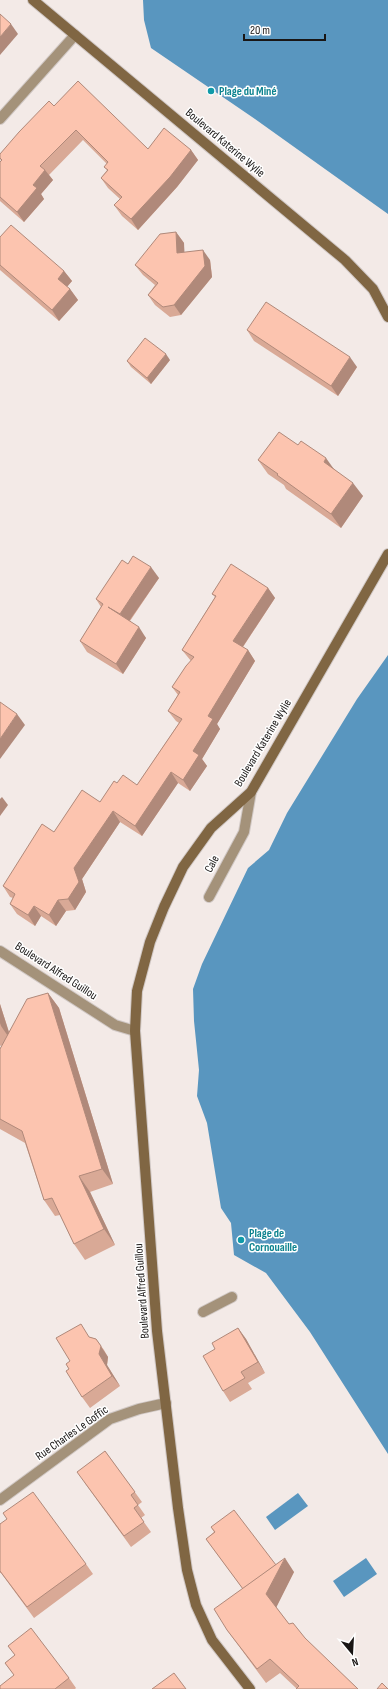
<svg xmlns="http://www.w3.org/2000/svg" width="388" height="1689" font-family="'Sofia Sans Condensed',sans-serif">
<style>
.water{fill:#5996bf}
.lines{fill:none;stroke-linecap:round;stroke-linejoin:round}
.lane-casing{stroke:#d0c8c5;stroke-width:12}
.street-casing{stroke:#d0c8c5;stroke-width:12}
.secondary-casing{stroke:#d0c8c5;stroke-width:12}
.lane{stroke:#a4927a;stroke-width:10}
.street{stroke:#a4927a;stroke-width:10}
.secondary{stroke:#806643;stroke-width:10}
.wall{fill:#d9a996}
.shaded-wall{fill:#b0897a}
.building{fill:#fcc4af;stroke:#b0897a}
.culture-dot{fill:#0f9aa8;stroke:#fff;stroke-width:1.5}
.labels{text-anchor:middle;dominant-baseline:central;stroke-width:3;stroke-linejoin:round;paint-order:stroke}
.culture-label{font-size:12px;font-weight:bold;fill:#0d838f;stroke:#fff;text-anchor:start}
.street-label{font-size:12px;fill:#191615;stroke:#fff}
</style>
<rect width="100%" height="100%" fill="#f3eae7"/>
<g class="water">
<path d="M143,0H388V214L255,119L151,48L144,20Z"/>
<path d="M388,655V1454L310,1332L266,1273L234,1255L231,1223L221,1208L207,1123L197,1096L199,1070L194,1021L193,989L202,964L248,868L269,850L287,813L357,699Z"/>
<path d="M298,1493L308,1506L275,1530L266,1517Z"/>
<path d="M366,1558L377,1574L344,1597L333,1581Z"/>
</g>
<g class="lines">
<defs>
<g id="lane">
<path d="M209,897L244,832L251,792"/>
<path d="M203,1312L232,1297"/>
</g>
<g id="street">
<path d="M0,119L75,35"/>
<path d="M0,951L115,1025L135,1031"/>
<path d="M0,1500L110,1419L139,1409L166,1403"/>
</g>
<g id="secondary">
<path d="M33,0L345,260L373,289L388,317"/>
<path d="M250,1689L212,1640L196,1605L187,1570L178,1508L157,1331L135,1031L137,991L150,942L164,907L183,867L211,828L251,792L388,554"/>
</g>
</defs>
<use href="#lane" class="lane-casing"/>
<use href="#street" class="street-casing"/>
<use href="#secondary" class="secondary-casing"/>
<use href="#lane" class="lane"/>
<use href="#street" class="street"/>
<use href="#secondary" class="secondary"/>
</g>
<g class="wall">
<path d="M54,106L148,149L191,150L198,160L177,187L138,230L122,216L114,205L120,199L108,188L101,178L107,170L104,167L107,164L83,140L49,175L53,180L41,194L44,199L24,222L0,201V162L1,161L0,159V154Z"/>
<path d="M176,232L184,243V252L210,260L212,277L181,315L170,317L155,305L148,295L155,285L143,275L135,265Z"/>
<path d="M0,237L64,271L72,281L67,287L70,289L78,300L59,321L0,270Z"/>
<path d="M247,330L357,367L338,396L254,341Z"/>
<path d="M170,360L151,384L131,367L127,361Z"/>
<path d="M298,445L333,468L363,496L341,528L286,489L284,485L268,474L258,460Z"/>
<path d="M128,564L159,578L130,621L146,638L123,674L87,652L80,641L101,607L96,599Z"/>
<path d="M268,588L275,598L243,647L248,650L255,661L217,724L220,729L202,759L207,766L190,791L178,783L142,836L120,822L82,879L86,892L75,910L66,911L56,926L41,916L35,926L17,914L10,904L13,898L10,897L3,886L54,832L100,802L117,783L137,785L179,723L176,721L168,711L178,695L172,687L191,661L182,650L215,597L212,594Z"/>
<path d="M48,993L59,1008L113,1184L90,1192L115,1245L85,1260L74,1244L60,1215L55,1216L44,1200L25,1143L0,1129V1049L2,1045L0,1046V1004L9,1032Z"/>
<path d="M238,1328L246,1339L265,1373L248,1383L252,1389L230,1402L223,1391L215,1349Z"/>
<path d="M90,1337L96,1339L104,1350L108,1357L107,1365L120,1386L90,1408L82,1397L69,1369L70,1361Z"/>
<path d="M105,1451L142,1502L138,1505L145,1515L141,1518L151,1532L131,1547L84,1482Z"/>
<path d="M0,1524L86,1564L93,1574L34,1618L1,1573H0Z"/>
<path d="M211,1527L276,1565L294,1572L276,1607L289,1624L358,1689L296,1688L280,1673L266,1683L227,1630L243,1589L206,1539L214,1532Z"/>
<path d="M8,1646L69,1678L76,1688L75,1689H0L14,1675L5,1663L15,1655Z"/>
</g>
<g class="shaded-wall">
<path d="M11,24L18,34L0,55V37Z"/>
<path d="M191,150L198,160L177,187L138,230L131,219Z"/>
<path d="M45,170L53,180L41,194L44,199L24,222L17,212L33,185Z"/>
<path d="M176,232L184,243L185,263L177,253Z"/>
<path d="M203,250L210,260L212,277L181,315L174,305Z"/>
<path d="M64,271L72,281L65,289L58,279Z"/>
<path d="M70,289L78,300L59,321L52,310Z"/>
<path d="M166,354L170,360L151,384L147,378Z"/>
<path d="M350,357L357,367L338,396L331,386Z"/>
<path d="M326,458L336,472L324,462Z"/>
<path d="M353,483L363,496L341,528L331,514Z"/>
<path d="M151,567L159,578L127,624L120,614Z"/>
<path d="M268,588L275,598L240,651L233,641Z"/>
<path d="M139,627L146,638L123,674L116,664Z"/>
<path d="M248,650L255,661L217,724L220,729L202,759L207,766L190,791L183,780L193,751L208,716Z"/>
<path d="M17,714L25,725L0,759V739Z"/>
<path d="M171,772L178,783L142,836L135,826Z"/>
<path d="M2,797L8,805L0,816V799Z"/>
<path d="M113,811L120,822L82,879L86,892L75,910L68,899L74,868Z"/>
<path d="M58,900L66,911L56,926L49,915Z"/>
<path d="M34,906L41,916L35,926L28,915Z"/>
<path d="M48,993L59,1008L113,1184L102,1169Z"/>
<path d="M0,1004L12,1042L1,1026L0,1023Z"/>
<path d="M79,1176L90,1192L115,1245L104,1229Z"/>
<path d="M238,1328L246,1339L265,1373L258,1362Z"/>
<path d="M96,1339L108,1357L107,1365L120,1386L112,1376L99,1354Z"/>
<path d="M285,1558L294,1572L276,1608L266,1594Z"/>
</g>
<g class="building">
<path d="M0,14L11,24L0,37Z"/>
<path d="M78,81L148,149L164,128L191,150L170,177L131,219L114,205L122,197L101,178L108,170L104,167L108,162L76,130L40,166L45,170L33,185L37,188L17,212L0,197V162L2,160L0,158V154L19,132L49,101L54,106Z"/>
<path d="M11,225L64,271L58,279L70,289L52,310L0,265V237Z"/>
<path d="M176,232L177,253L203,250L205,266L174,305L163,307L148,295L158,283L135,265L160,234Z"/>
<path d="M266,302L350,357L331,386L247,330Z"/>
<path d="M145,338L166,354L147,378L127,361Z"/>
<path d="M279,432L298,445L301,441L326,458L324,462L353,483L331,514L277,475L278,474L258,460Z"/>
<path d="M133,556L151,567L120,614L108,607L139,627L116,664L80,641L103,604L96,599L122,560L128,564Z"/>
<path d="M231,564L268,588L233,641L248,650L208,716L213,719L193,751L199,755L183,780L171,772L135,826L113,811L74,868L79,882L68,899L58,900L49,915L34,906L28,915L10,904L15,894L3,886L42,824L54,832L82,790L100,802L114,781L117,783L123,775L137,785L182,719L168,711L180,692L172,687L186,666L194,657L182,650L216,596L212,594Z"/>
<path d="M0,702L17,714L0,739Z"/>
<path d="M48,993L102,1169L79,1176L104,1229L74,1244L52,1198L44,1200L22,1131L0,1119V1049L27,999Z"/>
<path d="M81,1324L89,1337L96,1339L101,1346L99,1354L112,1376L82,1397L66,1371L69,1369L66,1364L70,1361L56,1338Z"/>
<path d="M238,1328L258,1362L241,1372L245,1378L223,1391L203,1356L215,1349L212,1343Z"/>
<path d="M105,1451L135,1492L131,1495L138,1505L134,1508L144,1522L124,1536L77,1472Z"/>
<path d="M33,1492L86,1564L27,1607L0,1571V1524L7,1519L3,1513Z"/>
<path d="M234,1510L276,1565L243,1589L206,1539L215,1532L211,1527Z"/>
<path d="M285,1558L266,1594L289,1624L293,1623L305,1638L358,1689H296L299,1686L270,1659L257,1669L227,1630L214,1609Z"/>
<path d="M31,1628L69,1678L55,1689H0V1686L14,1675L5,1663L15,1655L8,1646Z"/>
<path d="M174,1673L186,1689H152Z"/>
<path d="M382,1683L388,1689H377Z"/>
</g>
<g class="culture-dot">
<circle cx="211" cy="91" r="4"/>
<circle cx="241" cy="1240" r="4"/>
</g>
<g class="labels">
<g class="culture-label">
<text x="219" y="91">Plage du Miné</text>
<text x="249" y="1233">Plage de<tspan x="249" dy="14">Cornouaille</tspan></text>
</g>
<g class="street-label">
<text transform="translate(225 143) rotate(40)">Boulevard Katerine Wylie</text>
<text transform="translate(263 743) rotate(-59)">Boulevard Katerine Wylie</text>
<text transform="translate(212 864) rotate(-62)">Cale</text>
<text transform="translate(56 971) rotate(33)">Boulevard Alfred Guillou</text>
<text transform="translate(142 1291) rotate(-94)">Boulevard Alfred Guillou</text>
<text transform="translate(72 1433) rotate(-35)">Rue Charles Le Goffic</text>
</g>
</g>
<g transform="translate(352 1653) rotate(162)" stroke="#ffffff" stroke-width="3" paint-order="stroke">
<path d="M0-3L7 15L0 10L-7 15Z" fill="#191615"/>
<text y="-6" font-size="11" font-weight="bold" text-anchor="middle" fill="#191615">N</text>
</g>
<path d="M244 34v6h81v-6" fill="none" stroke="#191615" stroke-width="2"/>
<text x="250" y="34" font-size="12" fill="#191615" stroke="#ffffff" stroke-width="3" paint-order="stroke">20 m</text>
</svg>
